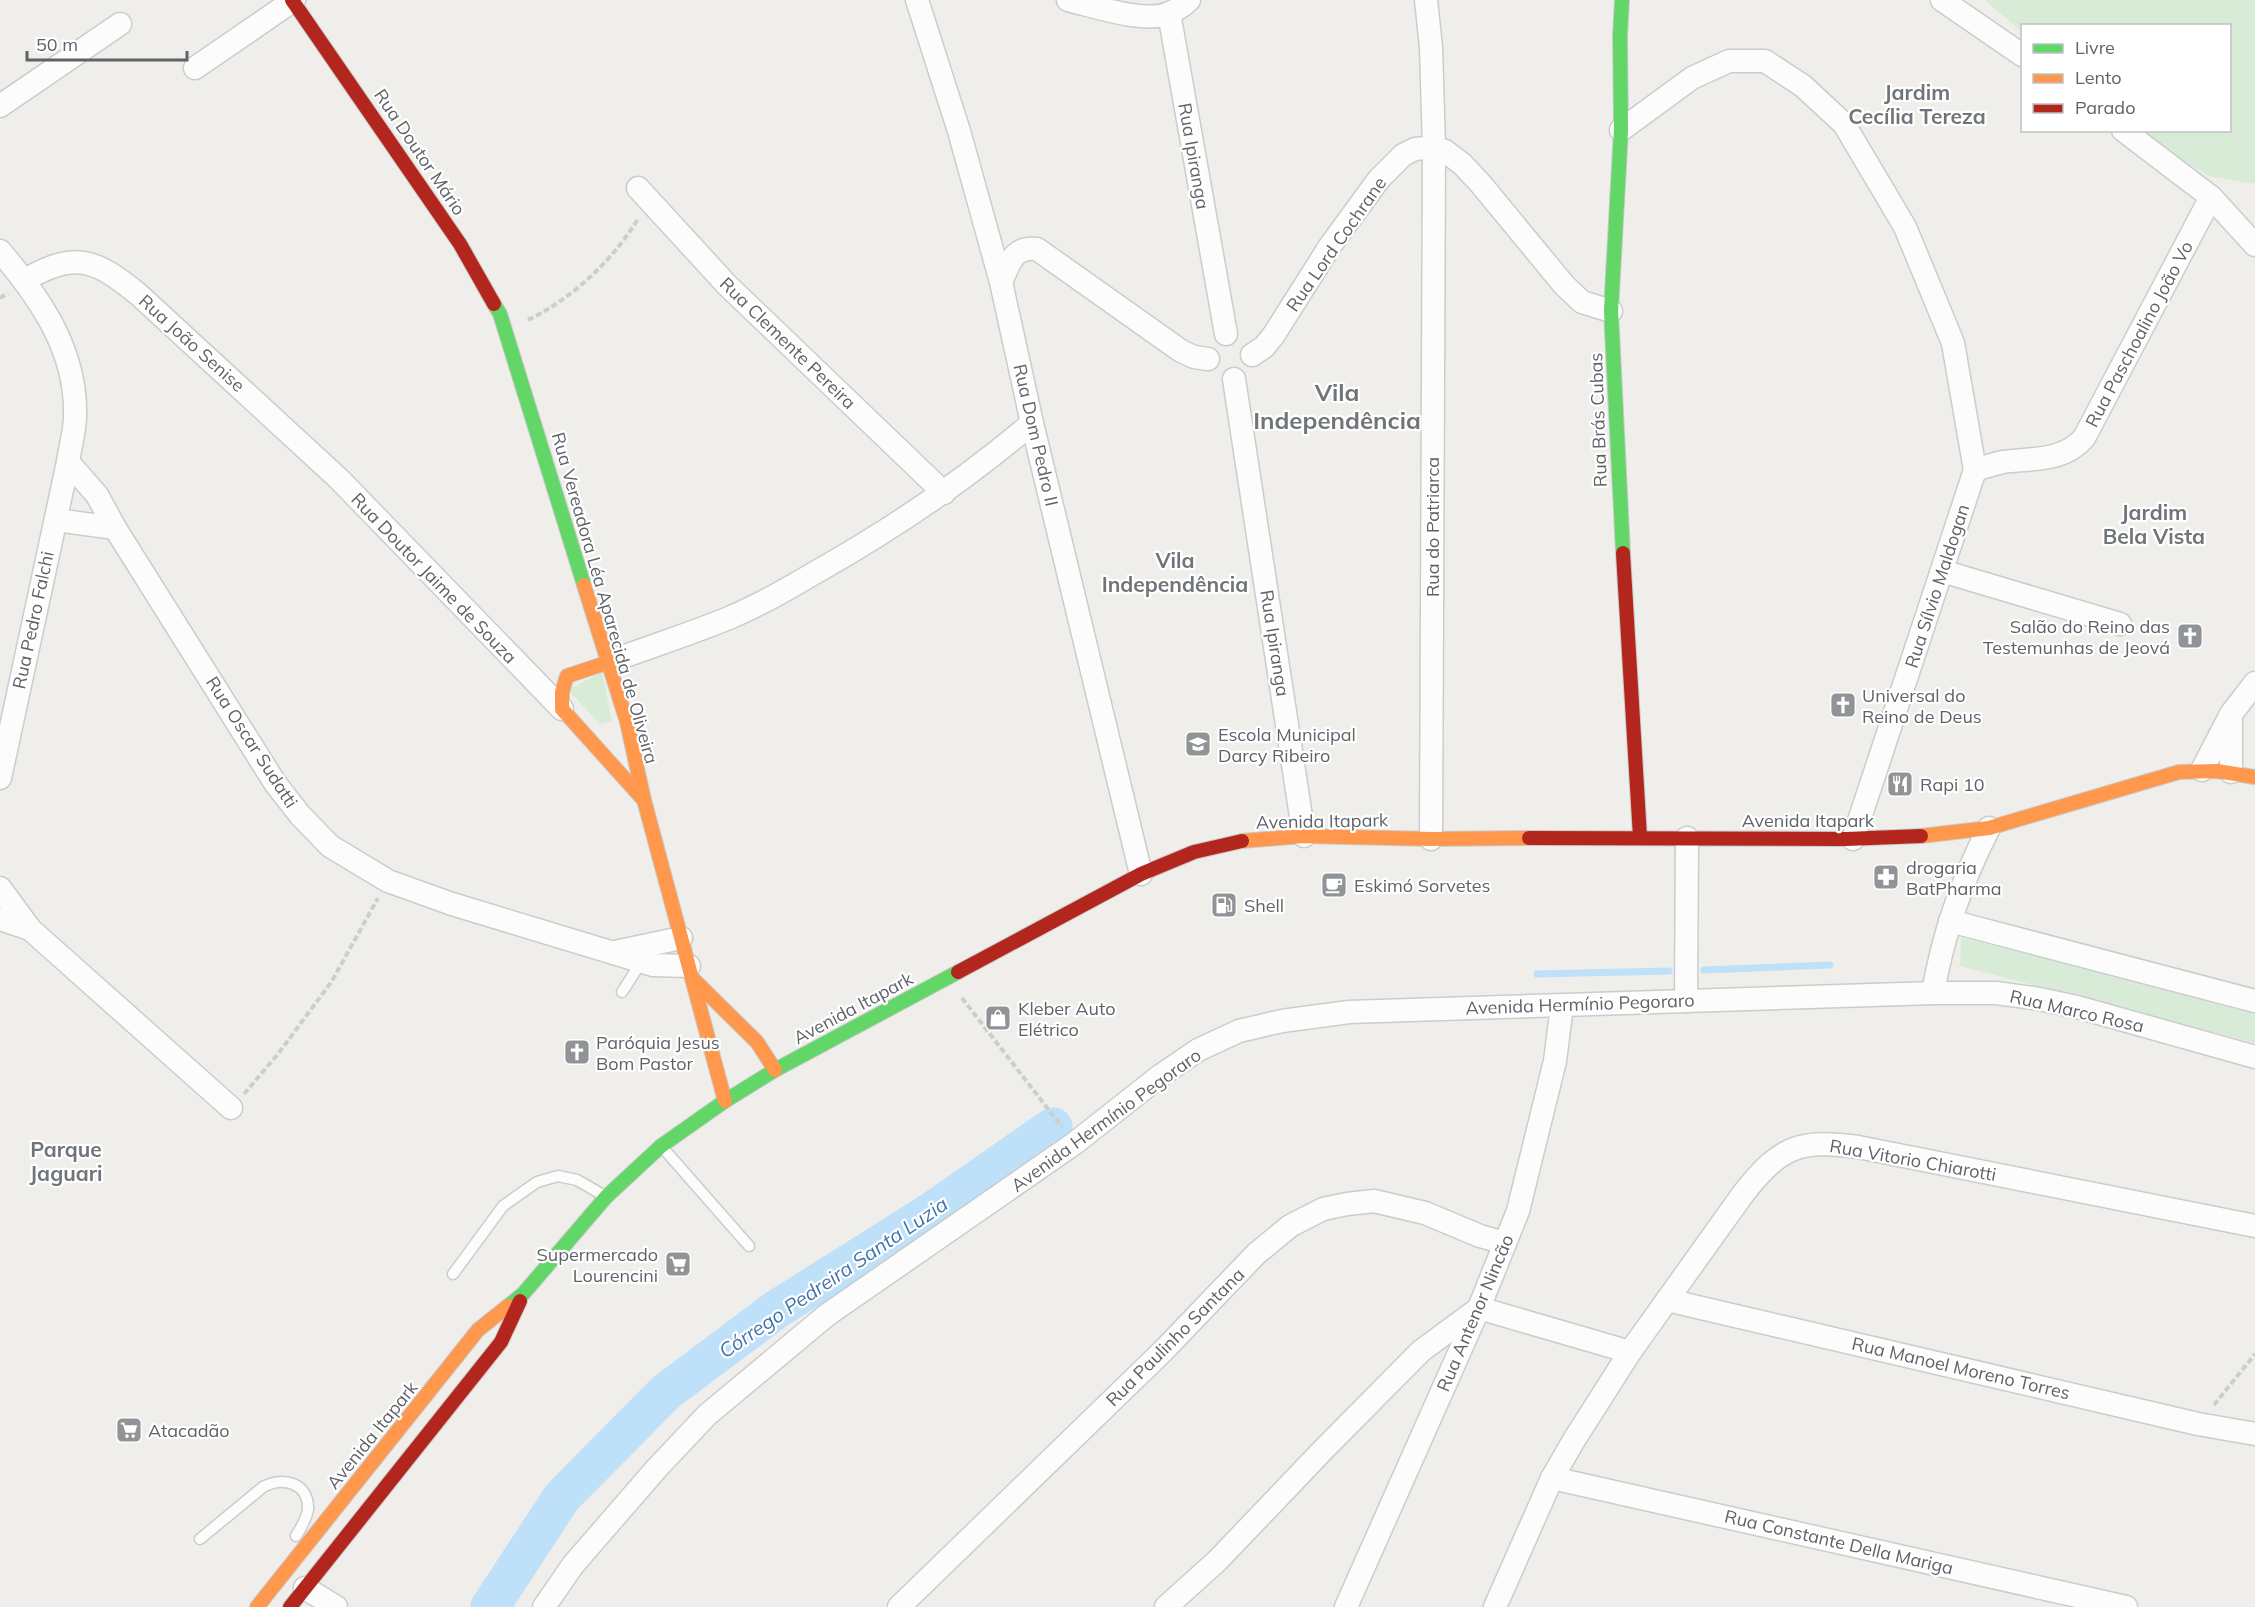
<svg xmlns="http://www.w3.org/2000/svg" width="2255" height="1607" font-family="Mulish,sans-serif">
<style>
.green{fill:#d8ebd6}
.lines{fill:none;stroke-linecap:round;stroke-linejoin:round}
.stream{stroke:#bfe0f9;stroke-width:7}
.river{stroke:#bfe0f9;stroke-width:39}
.lane-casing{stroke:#cbcccc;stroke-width:13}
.street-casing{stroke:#cbcccc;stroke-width:25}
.fast-casing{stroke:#cacacb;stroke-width:16}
.slow-casing{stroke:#cacacb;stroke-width:16}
.jam-casing{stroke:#cacacb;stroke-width:16}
.path{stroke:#cacfcc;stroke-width:4;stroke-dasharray:6 3;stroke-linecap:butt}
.lane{stroke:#fdfcfc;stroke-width:10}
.street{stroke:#fdfcfc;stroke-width:22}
.fast{stroke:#63d668;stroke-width:14}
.slow{stroke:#ff974d;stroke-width:14}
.jam{stroke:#b3261e;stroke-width:14}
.labels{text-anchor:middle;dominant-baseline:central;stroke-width:4.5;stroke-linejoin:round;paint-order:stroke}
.street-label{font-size:18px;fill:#5f6368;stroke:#fff}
.poi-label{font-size:18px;fill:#5f6368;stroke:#fff;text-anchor:start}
.water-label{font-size:20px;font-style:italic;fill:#4174aa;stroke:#fff}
.quarter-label{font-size:21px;font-weight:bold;fill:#70757a;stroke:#fff}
.district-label{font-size:24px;font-weight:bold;fill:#70757a;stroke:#fff}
</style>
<rect width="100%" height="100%" fill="#efeeea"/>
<g class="green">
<path d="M1985,0H2255V184L2209,176L2152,143L2138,131L2230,130V26H2022V32Z"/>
<path d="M602,672L612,721L600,724L568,690Z"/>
<path d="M1961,938L2255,1009V1043L1960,966Z"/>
</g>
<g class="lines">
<g class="stream">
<path d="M1704,970L1830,965"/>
<path d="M1537,974L1669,971"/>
</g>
<path class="river" d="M490,1607L562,1497L666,1392L777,1309L931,1212L1053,1127"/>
<defs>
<g id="lane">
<path d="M622,992L642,961"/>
<path d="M663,1148L749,1246"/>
<path d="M453,1274L503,1206L537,1182L558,1176L577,1180L603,1195"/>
<path d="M200,1539L263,1487C283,1476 309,1483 308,1509C307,1518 301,1528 296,1536"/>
</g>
<g id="street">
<path d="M917,0L959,131L1001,282L1032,423L1141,874"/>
<path d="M1068,0C1094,6 1145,24 1170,13C1176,10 1184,5 1189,0"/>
<path d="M1426,0L1431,47L1434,147L1431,839"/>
<path d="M1942,0L2022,55"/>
<path d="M1169,13L1226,334"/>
<path d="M195,68L294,0"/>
<path d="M0,106L120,24"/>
<path d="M1621,130L1692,78L1729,61H1765L1803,86L1844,124L1905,227L1953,343L1975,470C1984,467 1994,464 2003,462C2032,458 2063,462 2084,438L2211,197"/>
<path d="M2123,130L2211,197L2255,245"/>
<path d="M638,188L727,285L944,493"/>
<path d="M0,251C40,298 77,351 75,416C75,431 70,447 68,462L0,778"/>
<path d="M25,280C75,251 95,259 138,294L339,479L562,709"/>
<path d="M1001,282C1010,263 1013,246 1037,249L1181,351L1194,357L1208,359"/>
<path d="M1252,355L1264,347L1273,336L1330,246L1379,179L1403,155L1415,149L1434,147L1445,151L1462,164L1480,183L1564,285L1582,302L1611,311"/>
<path d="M1234,379L1304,836"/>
<path d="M68,462L97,495L115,528L275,783L300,815L330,846L388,881L452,904L653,965L689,966"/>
<path d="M56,520L115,528"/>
<path d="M1942,571L2120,624"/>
<path d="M609,662C649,647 690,634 729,618C760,605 789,588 818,571C894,528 965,480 1032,423"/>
<path d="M2202,770L2231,714L2255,683"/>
<path d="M2231,772V719"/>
<path d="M1989,828C1962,880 1943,934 1933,993H1996L2034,998L2077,1007L2255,1057"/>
<path d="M1853,839L1975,470"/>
<path d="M0,888L30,929L231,1108"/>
<path d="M0,919L30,929"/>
<path d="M1950,921L2255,1001"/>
<path d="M615,952L681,938"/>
<path d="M1686,1001L1687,838"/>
<path d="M1667,1300L2198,1424L2255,1434"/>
<path d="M1479,1308L1630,1352"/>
<path d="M1552,1478L2126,1607"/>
<path d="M305,1588L336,1607"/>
<path d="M544,1607L573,1565L657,1468L707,1415L827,1315L1075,1143L1160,1076L1198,1050L1239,1031L1282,1021L1349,1012L1933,993"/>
<path d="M899,1607L1163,1351L1256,1254L1290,1226L1323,1209L1347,1204L1374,1201L1425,1213L1480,1236L1505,1243"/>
<path d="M1166,1607L1218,1560L1323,1450L1421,1351L1478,1309"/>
<path d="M1346,1607L1479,1308L1518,1211L1555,1061L1562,1006"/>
<path d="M1495,1607L1552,1478L1574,1440L1630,1352L1743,1194C1780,1147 1798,1139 1858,1147L2255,1226"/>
</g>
<g id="fast">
<path d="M1622,0L1620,36L1621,130L1611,311L1623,553"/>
<path d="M494,304L500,314L584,585"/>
<path d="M508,1306L523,1294L606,1197L661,1146L725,1101L775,1070L958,972"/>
</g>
<g id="slow">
<path d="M584,585L627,722L644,800L725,1101"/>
<path d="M609,662L567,676L562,692V709L642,798"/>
<path d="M1921,836L1989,828L2179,772L2217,771L2255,777"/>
<path d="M1242,841L1304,836L1431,839L1529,838"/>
<path d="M694,980L757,1042L775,1070"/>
<path d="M257,1607L478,1330L508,1306"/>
</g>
<g id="jam">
<path d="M292,0L460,244L494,304"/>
<path d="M1623,553L1640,837"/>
<path d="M1529,838L1846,839L1921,836"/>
<path d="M958,972L1141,874L1194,852L1242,841"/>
<path d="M290,1607L501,1342L520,1301"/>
</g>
</defs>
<use href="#lane" class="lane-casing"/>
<use href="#street" class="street-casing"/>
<use href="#fast" class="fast-casing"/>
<use href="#slow" class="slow-casing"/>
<use href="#jam" class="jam-casing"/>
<g class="path">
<path d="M0,298L8,293"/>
<path d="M528,320C573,298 612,261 638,219"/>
<path d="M962,998L1062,1127"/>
<path d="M244,1094L278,1054L332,981L378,898"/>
<path d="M2214,1405L2255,1354"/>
</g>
<use href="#lane" class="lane"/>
<use href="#street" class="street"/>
<use href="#fast" class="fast"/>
<use href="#slow" class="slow"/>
<use href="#jam" class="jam"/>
</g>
<defs>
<symbol id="church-square" viewBox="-11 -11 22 22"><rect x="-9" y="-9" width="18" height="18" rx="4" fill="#919496" stroke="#fff"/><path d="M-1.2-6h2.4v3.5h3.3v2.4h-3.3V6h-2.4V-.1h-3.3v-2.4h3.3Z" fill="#fff"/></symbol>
<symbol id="school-square" viewBox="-11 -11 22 22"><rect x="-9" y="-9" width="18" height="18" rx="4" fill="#919496" stroke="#fff"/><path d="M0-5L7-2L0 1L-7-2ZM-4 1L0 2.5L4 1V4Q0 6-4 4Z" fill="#fff"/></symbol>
<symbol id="restaurant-square" viewBox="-11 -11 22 22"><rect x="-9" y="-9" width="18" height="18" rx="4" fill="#919496" stroke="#fff"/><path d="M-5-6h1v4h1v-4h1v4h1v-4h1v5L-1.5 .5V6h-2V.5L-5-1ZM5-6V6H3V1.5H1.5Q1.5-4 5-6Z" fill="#fff"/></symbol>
<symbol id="pharmacy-square" viewBox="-11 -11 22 22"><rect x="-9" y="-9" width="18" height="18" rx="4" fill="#919496" stroke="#fff"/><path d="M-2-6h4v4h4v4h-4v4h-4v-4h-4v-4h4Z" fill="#fff"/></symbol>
<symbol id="cafe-square" viewBox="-11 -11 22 22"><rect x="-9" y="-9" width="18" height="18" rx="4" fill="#919496" stroke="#fff"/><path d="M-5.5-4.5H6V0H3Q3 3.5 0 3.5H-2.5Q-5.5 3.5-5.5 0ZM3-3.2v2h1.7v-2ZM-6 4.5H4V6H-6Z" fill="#fff"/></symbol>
<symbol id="fuel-square" viewBox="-11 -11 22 22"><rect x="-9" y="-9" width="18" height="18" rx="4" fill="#919496" stroke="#fff"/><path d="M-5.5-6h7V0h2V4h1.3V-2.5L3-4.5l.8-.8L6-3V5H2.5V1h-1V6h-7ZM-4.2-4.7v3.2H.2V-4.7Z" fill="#fff"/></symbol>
<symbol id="shop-square" viewBox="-11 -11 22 22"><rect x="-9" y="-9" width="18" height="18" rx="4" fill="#919496" stroke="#fff"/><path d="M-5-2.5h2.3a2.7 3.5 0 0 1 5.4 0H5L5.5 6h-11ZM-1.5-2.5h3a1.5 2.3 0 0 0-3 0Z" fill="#fff"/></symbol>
<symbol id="supermarket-square" viewBox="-11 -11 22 22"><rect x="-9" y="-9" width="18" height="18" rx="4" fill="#919496" stroke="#fff"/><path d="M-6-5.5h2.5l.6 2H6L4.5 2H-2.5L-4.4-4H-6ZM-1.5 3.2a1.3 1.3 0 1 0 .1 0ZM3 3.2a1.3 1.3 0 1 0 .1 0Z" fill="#fff"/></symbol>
</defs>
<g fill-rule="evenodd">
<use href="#church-square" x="2175" y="621" width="30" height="30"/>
<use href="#church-square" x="1828" y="690" width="30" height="30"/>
<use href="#school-square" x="1183" y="729" width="30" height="30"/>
<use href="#restaurant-square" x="1885" y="769" width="30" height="30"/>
<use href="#pharmacy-square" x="1871" y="862" width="30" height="30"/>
<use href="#cafe-square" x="1319" y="870" width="30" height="30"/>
<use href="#fuel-square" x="1209" y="890" width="30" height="30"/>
<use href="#shop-square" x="983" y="1003" width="30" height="30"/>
<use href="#church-square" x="562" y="1037" width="30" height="30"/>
<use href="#supermarket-square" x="663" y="1249" width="30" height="30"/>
<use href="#supermarket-square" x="114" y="1415" width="30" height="30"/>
</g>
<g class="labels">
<g class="street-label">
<text transform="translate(420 152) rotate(56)">Rua Doutor Mário</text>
<text transform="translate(1194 156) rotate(80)">Rua Ipiranga</text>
<text transform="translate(1336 244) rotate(-55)">Rua Lord Cochrane</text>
<text transform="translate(2139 334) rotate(-62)">Rua Paschoalino João Vo</text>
<text transform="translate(192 343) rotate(42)">Rua João Senise</text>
<text transform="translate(788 343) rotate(44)">Rua Clemente Pereira</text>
<text transform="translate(1598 420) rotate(-92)">Rua Brás Cubas</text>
<text transform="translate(1036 435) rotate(77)">Rua Dom Pedro II</text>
<text transform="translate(1432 527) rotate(-90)">Rua do Patriarca</text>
<text transform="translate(434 578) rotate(46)">Rua Doutor Jaime de Souza</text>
<text transform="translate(1937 586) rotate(-72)">Rua Sílvio Maldogan</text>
<text transform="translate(605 598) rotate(74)">Rua Vereadora Léa Aparecida de Oliveira</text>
<text transform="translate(33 620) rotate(-78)">Rua Pedro Falchi</text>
<text transform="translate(1275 643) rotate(81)">Rua Ipiranga</text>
<text transform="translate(252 742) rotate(57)">Rua Oscar Sudatti</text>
<text x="1808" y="820">Avenida Itapark</text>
<text transform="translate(1322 821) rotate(-1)">Avenida Itapark</text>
<text transform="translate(1580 1004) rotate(-2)">Avenida Hermínio Pegoraro</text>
<text transform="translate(853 1008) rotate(-28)">Avenida Itapark</text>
<text transform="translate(2077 1011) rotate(13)">Rua Marco Rosa</text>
<text transform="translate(1106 1120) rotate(-36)">Avenida Hermínio Pegoraro</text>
<text transform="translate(1913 1160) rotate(10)">Rua Vitorio Chiarotti</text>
<text transform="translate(1475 1313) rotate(-67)">Rua Antenor Nincão</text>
<text transform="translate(1175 1337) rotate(-45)">Rua Paulinho Santana</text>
<text transform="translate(1961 1368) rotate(13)">Rua Manoel Moreno Torres</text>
<text transform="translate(372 1435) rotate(-51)">Avenida Itapark</text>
<text transform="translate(1839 1542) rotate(13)">Rua Constante Della Mariga</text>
</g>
<g class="poi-label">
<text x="2170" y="626" text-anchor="end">Salão do Reino das<tspan x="2170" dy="21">Testemunhas de Jeová</tspan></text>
<text x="1862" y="695">Universal do<tspan x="1862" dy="21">Reino de Deus</tspan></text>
<text x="1218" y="734">Escola Municipal<tspan x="1218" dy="21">Darcy Ribeiro</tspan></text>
<text x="1920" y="784">Rapi 10</text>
<text x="1906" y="867">drogaria<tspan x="1906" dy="21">BatPharma</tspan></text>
<text x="1354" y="885">Eskimó Sorvetes</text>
<text x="1244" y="905">Shell</text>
<text x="1018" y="1008">Kleber Auto<tspan x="1018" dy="21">Elétrico</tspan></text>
<text x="596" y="1042">Paróquia Jesus<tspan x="596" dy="21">Bom Pastor</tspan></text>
<text x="658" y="1254" text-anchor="end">Supermercado<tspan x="658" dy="21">Lourencini</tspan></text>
<text x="148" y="1430">Atacadão</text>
</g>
<g class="water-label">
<text transform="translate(833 1277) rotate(-34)">Córrego Pedreira Santa Luzia</text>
</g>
<g class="quarter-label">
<text x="1917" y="92">Jardim<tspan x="1917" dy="24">Cecília Tereza</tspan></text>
<text x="2154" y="512">Jardim<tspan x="2154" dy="24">Bela Vista</tspan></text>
<text x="1175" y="560">Vila<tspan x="1175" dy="24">Independência</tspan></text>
<text x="66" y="1149">Parque<tspan x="66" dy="24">Jaguari</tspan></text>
</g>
<g class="district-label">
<text x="1337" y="392">Vila<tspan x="1337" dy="28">Independência</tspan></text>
</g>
</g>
<rect x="2021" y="24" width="210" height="108" fill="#ffffff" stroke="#bfc1c3" stroke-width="1.5"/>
<rect x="2033" y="44" width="30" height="9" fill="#63d668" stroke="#bfc1c3" stroke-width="1.5"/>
<text x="2075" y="54" font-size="18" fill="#5f6368">Livre</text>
<rect x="2033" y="74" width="30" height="9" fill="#ff974d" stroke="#bfc1c3" stroke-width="1.5"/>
<text x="2075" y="84" font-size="18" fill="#5f6368">Lento</text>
<rect x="2033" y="104" width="30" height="9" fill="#b3261e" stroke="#bfc1c3" stroke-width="1.5"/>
<text x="2075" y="114" font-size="18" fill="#5f6368">Parado</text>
<path d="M27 51v9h160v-9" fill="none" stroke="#5f6368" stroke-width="3"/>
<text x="36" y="51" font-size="18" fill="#5f6368" stroke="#ffffff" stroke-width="4.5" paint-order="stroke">50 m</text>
</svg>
